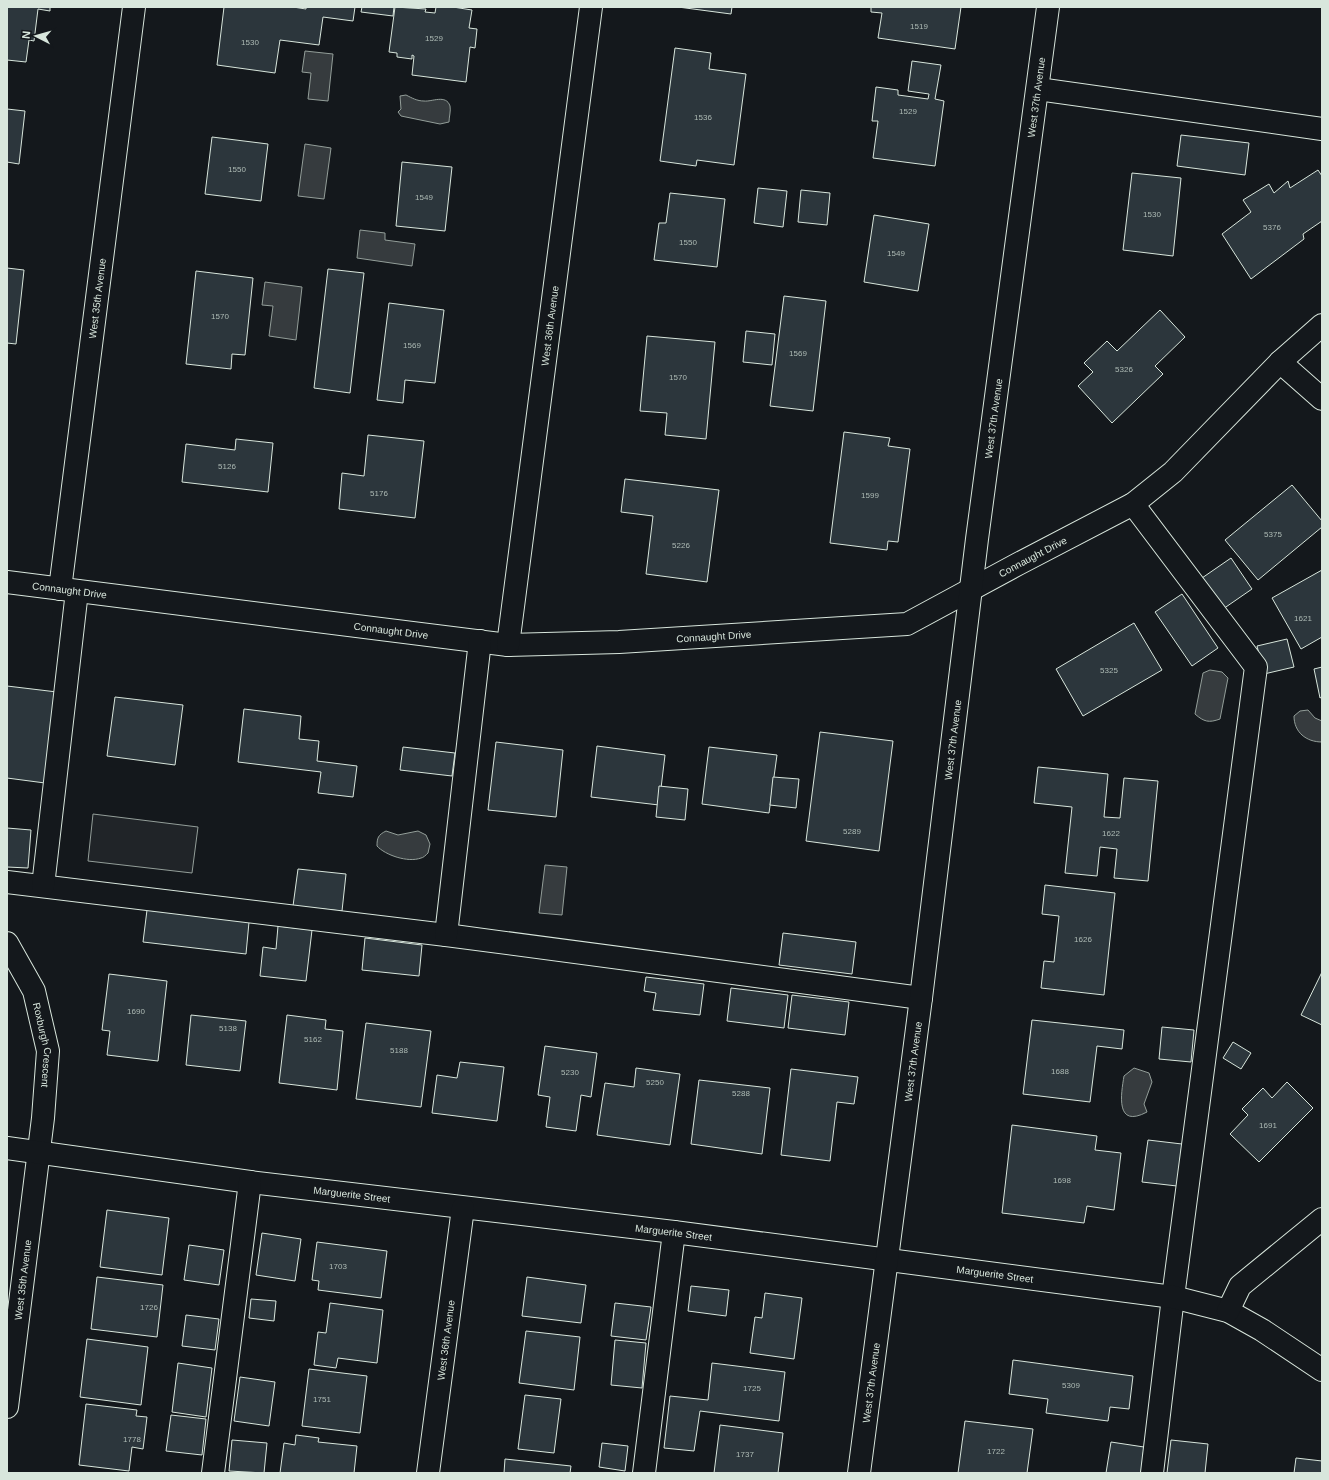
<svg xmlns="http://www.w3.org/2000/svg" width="1329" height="1480" font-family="Arial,sans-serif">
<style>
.green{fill:#202428;stroke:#939e99}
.water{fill:#363b3e;stroke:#939e99}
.building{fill:#2c363c;stroke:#d8e6dc}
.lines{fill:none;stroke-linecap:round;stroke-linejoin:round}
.minor-casing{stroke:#d8e6dc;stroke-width:24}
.minor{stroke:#14181c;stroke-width:22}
.labels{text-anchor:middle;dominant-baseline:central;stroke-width:3;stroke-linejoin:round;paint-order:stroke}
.number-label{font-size:8px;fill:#adbab4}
.street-label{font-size:10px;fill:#d8e6dc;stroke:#14181c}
</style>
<rect width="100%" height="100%" fill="#14181c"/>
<path class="green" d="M93,814L198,827L192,873L88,861Z"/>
<g class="water">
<path d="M305,51L333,54L328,101L308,99L311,73L302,72Z"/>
<path d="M406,95C412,98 417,101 424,101C432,102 446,94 450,106C451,111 449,117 449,122L440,124L401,116L398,112L401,109L400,96Z"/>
<path d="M305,144L331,148L324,199L298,196Z"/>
<path d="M360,230L385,233V240L415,244L412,266L357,258Z"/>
<path d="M265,282L302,287L296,340L269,336L273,306L262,305Z"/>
<path d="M1210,670L1222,672L1228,678L1220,719C1209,723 1204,722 1195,714L1203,673Z"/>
<path d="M1308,710L1315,718L1322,721V742C1306,742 1294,732 1294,716L1300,711Z"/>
<path d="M386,831L398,835L418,831L426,835L430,844L428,853C426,855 423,858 421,858C408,863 385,855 377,846C377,838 378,835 386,831Z"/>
<path d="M545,865L567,867L562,915L539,913Z"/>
<path d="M1134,1068L1149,1073L1152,1082L1144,1104L1147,1112C1115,1129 1121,1094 1124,1076Z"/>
</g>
<g class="building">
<path d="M7,7H50V11L38,9L34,41L29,40L26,62L7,60Z"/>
<path d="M224,7H293L306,9V7H355L353,21L323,17L319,45L280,40L275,73L217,65Z"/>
<path d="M362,7H394L393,16L361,12Z"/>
<path d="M395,7L426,9L425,12L435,13L436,7H453L472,10L469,28L477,29L475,48L470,47L466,82L412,75L414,56L412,55V59L397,57V53L389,52Z"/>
<path d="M678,7H732L731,14Z"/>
<path d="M871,7H961L955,49L878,38L882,13L871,12Z"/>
<path d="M675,48L711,53L709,69L746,74L734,165L697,160L696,166L660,161Z"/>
<path d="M912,61L941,65L935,99L944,101L935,166L873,158L878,121H872L876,87L898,90V95L928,99L929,94L908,91Z"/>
<path d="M7,109L25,111L19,164L7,162Z"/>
<path d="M1181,135L1249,143L1245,175L1177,166Z"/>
<path d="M212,137L268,144L261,201L205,194Z"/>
<path d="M402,162L452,167L445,231L396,226Z"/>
<path d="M1318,170L1322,176V221L1303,234L1304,239L1251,279L1222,234L1251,212L1243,200L1269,184L1274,193L1288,181L1290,188Z"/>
<path d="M1132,173L1181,178L1173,256L1123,250Z"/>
<path d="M758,188L787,191L783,227L754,223Z"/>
<path d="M801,190L830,193L827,225L798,222Z"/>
<path d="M670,193L725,199L717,267L654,260L659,223H666Z"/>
<path d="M874,215L929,224L918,291L864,282Z"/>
<path d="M7,268L24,270L16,344L7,343Z"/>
<path d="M328,269L364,273L350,393L314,388Z"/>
<path d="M196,271L253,278L245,355L232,354L231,369L186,364Z"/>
<path d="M784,296L826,301L813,411L770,406Z"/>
<path d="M389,303L444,310L435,383L405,380L403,403L377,400Z"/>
<path d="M1160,310L1185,337L1155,366L1163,374L1112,423L1078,386L1093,372L1084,363L1107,341L1117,351Z"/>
<path d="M746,331L775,334L772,365L743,362Z"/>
<path d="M647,336L715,342L706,439L665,435L667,413L640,411Z"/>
<path d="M844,432L890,438L888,446L910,449L898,542L888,541L887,550L830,543Z"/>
<path d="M368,435L424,441L415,518L339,509L342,473L364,476Z"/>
<path d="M236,439L273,443L268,492L182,482L186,444L235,450Z"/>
<path d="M625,479L719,490L707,582L646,574L653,516L621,512Z"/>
<path d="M1292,485L1322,521V527L1258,580L1225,540Z"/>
<path d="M1231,558L1252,589L1223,609L1202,578Z"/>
<path d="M1322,570V637L1301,649L1272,598Z"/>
<path d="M1182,594L1218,648L1192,666L1155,612Z"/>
<path d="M1134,623L1162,670L1083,716L1056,669Z"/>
<path d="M1287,639L1294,667L1264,674L1257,646Z"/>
<path d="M1322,667V697L1320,698L1314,669Z"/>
<path d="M7,686L57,692L45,783L7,778Z"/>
<path d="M115,697L183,705L175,765L107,756Z"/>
<path d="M244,709L301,716L299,739L319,741L317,761L357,766L353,797L318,793L321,772L238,762Z"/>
<path d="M820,732L893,741L879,851L806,841Z"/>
<path d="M496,742L563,750L556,817L488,810Z"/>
<path d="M597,746L665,755L659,805L591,797Z"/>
<path d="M403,747L455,753L452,776L400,770Z"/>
<path d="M709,747L777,755L769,813L702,804Z"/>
<path d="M1038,767L1108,774L1104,817L1120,818L1124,778L1158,781L1148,881L1114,878L1117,849L1100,847L1097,876L1065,873L1072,807L1034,803Z"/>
<path d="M773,777L799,779L796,808L770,805Z"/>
<path d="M659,786L688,789L685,820L656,817Z"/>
<path d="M7,828L31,830L28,868L7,867Z"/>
<path d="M298,869L346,874L342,911L293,906Z"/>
<path d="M1045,885L1115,893L1104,995L1041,988L1044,961L1054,962L1059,916L1042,914Z"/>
<path d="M147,910L249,922L246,954L143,942Z"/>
<path d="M278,926L312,930L306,981L260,976L263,947L276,949Z"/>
<path d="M783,933L856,942L852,974L779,965Z"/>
<path d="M365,938L422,945L419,976L362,970Z"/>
<path d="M1322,972V1025L1301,1015Z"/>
<path d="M109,974L167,981L158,1061L107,1055L110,1031L102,1030Z"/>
<path d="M646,977L704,984L700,1015L653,1010L656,993L644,991Z"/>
<path d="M731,988L788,995L784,1028L727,1021Z"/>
<path d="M792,995L849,1002L845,1035L788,1028Z"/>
<path d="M191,1015L246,1021L240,1071L186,1065Z"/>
<path d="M287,1015L326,1020L325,1029L343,1031L337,1090L279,1083Z"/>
<path d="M1032,1020L1124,1030L1122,1049L1097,1046L1090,1102L1023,1094Z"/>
<path d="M366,1023L431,1031L421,1107L356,1099Z"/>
<path d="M1162,1027L1194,1030L1191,1062L1159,1059Z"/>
<path d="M1233,1042L1251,1053L1241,1069L1223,1058Z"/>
<path d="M545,1046L597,1053L591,1097L581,1095L576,1131L546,1127L550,1097L538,1095Z"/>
<path d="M460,1062L504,1067L497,1121L432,1113L437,1075L457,1078Z"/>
<path d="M636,1068L680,1074L670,1145L597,1135L605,1083L634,1087Z"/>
<path d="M791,1069L858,1077L854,1104L837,1102L830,1161L781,1155Z"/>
<path d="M699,1080L770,1088L762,1154L691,1144Z"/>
<path d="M1287,1082L1313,1108L1259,1162L1230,1134L1248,1115L1242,1109L1263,1088L1272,1098Z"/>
<path d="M1012,1125L1097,1136L1095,1150L1121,1153L1114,1210L1087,1206L1084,1223L1002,1213Z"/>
<path d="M1148,1140L1182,1144L1177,1186L1142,1182Z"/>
<path d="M107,1210L169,1218L162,1275L100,1267Z"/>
<path d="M262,1233L301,1239L295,1281L256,1275Z"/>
<path d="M317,1242L387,1251L381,1298L318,1290L319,1281L312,1280Z"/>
<path d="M189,1245L224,1250L219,1285L184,1280Z"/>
<path d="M97,1277L163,1285L157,1337L91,1329Z"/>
<path d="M527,1277L586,1285L581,1323L522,1316Z"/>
<path d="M691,1286L729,1290L726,1316L688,1311Z"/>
<path d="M765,1293L802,1298L794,1359L750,1353L755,1317L762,1318Z"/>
<path d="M251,1299L276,1301L274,1321L249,1318Z"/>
<path d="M330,1303L383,1310L377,1363L338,1358L336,1368L314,1365L318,1332L326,1333Z"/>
<path d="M615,1303L651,1307L646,1340L611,1336Z"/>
<path d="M186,1315L219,1319L215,1350L182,1346Z"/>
<path d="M526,1331L580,1337L574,1390L519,1383Z"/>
<path d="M87,1339L148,1347L141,1405L80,1397Z"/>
<path d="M615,1340L646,1343L642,1388L611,1385Z"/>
<path d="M1013,1360L1133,1376L1129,1409L1110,1407L1108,1421L1046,1413L1048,1399L1009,1394Z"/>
<path d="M178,1363L212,1368L206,1417L172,1412Z"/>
<path d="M712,1363L785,1372L779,1421L700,1411L694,1451L664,1448L670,1396L708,1400Z"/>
<path d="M309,1369L367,1376L360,1433L302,1426Z"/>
<path d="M240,1377L275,1382L269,1426L234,1421Z"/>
<path d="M525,1395L561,1399L554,1453L518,1449Z"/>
<path d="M86,1404L137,1410L136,1416L147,1417L143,1449L132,1447L129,1471L79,1465Z"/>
<path d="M171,1415L206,1419L202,1455L166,1451Z"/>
<path d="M965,1421L1033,1429L1027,1473H958Z"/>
<path d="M720,1425L783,1433L778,1473H714Z"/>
<path d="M296,1435L319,1438L318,1442L357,1446L354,1473H280L284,1443L295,1445Z"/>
<path d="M232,1440L267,1443L264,1473L229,1471Z"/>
<path d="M1171,1440L1208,1444L1205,1473H1167Z"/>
<path d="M1111,1442L1144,1447L1141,1473H1106Z"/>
<path d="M602,1443L628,1446L625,1471L599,1467Z"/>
<path d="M1296,1458L1322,1461V1473H1294Z"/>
<path d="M505,1459L571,1466L570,1473H504Z"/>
</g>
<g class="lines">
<defs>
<g id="minor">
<path d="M1038,89L1322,129"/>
<path d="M1280,362L1322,399"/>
<path d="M1133,504L1256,667L1173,1297L1152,1473"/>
<path id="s1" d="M7,582L508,645L619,642L907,624L1018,564L1133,504L1173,472L1280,362L1322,325"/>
<path id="s2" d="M60,589L134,7"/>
<path id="s3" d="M508,645L591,7"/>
<path d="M7,882L446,935L921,998"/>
<path d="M43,886L77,591"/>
<path d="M446,935L480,641"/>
<path id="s4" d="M7,943L34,991L48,1051L43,1118L7,1407"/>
<path id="s5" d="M7,1148L250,1182L674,1232L1173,1297L1228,1311L1262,1330L1322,1370"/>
<path d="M1228,1311L1240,1286L1322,1219"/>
<path d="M213,1473L250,1182"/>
<path id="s6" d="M428,1473L463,1208"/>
<path d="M644,1473L674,1232"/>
<path id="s7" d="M859,1473L921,998L977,539L1048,7"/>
</g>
</defs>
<use href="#minor" class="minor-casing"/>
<use href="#minor" class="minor"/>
</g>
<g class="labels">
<g class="number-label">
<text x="919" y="26">1519</text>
<text x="434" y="38">1529</text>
<text x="250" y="42">1530</text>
<text x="908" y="111">1529</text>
<text x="703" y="117">1536</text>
<text x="237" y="169">1550</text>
<text x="424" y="197">1549</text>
<text x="1152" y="214">1530</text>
<text x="1272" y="227">5376</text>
<text x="688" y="242">1550</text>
<text x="896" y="253">1549</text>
<text x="220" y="316">1570</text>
<text x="412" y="345">1569</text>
<text x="798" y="353">1569</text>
<text x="1124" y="369">5326</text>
<text x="678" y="377">1570</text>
<text x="227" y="466">5126</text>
<text x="379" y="493">5176</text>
<text x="870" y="495">1599</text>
<text x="1273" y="534">5375</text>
<text x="681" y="545">5226</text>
<text x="1303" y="618">1621</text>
<text x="1109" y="670">5325</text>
<text x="852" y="831">5289</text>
<text x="1111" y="833">1622</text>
<text x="1083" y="939">1626</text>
<text x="136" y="1011">1690</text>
<text x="228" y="1028">5138</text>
<text x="313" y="1039">5162</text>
<text x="399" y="1050">5188</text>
<text x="1060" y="1071">1688</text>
<text x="570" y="1072">5230</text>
<text x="655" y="1082">5250</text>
<text x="741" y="1093">5288</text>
<text x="1268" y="1125">1691</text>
<text x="1062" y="1180">1698</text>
<text x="338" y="1266">1703</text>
<text x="149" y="1307">1726</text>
<text x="1071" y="1385">5309</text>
<text x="752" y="1388">1725</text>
<text x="322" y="1399">1751</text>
<text x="132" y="1439">1778</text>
<text x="996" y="1451">1722</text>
<text x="745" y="1454">1737</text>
</g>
<g class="street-label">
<text stroke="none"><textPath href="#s7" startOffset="1387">West 37th Avenue</textPath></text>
<text stroke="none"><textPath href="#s2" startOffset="293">West 35th Avenue</textPath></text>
<text stroke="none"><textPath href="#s3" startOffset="322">West 36th Avenue</textPath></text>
<text stroke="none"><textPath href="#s7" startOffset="1063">West 37th Avenue</textPath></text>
<text stroke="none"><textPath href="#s1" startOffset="1047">Connaught Drive</textPath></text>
<text stroke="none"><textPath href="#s1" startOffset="63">Connaught Drive</textPath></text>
<text stroke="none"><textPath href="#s1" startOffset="387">Connaught Drive</textPath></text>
<text stroke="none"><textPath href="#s1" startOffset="711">Connaught Drive</textPath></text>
<text stroke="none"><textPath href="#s7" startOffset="739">West 37th Avenue</textPath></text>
<text stroke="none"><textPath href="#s4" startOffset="110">Roxburgh Crescent</textPath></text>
<text stroke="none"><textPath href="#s7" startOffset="415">West 37th Avenue</textPath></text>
<text stroke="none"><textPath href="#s5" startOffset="348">Marguerite Street</textPath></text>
<text stroke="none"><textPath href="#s5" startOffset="672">Marguerite Street</textPath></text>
<text stroke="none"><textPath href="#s5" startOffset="996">Marguerite Street</textPath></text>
<text transform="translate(23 1280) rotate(-83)">West 35th Avenue</text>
<text stroke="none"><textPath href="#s6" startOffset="134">West 36th Avenue</textPath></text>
<text stroke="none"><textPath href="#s7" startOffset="91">West 37th Avenue</textPath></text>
</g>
</g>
<rect width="1329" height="1480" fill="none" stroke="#d8e6dc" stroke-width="16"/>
<g transform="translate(36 36) rotate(276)" stroke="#14181c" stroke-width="3" paint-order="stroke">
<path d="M0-3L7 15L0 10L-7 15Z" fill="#d8e6dc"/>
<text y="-6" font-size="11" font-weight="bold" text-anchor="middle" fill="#d8e6dc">N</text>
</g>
</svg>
